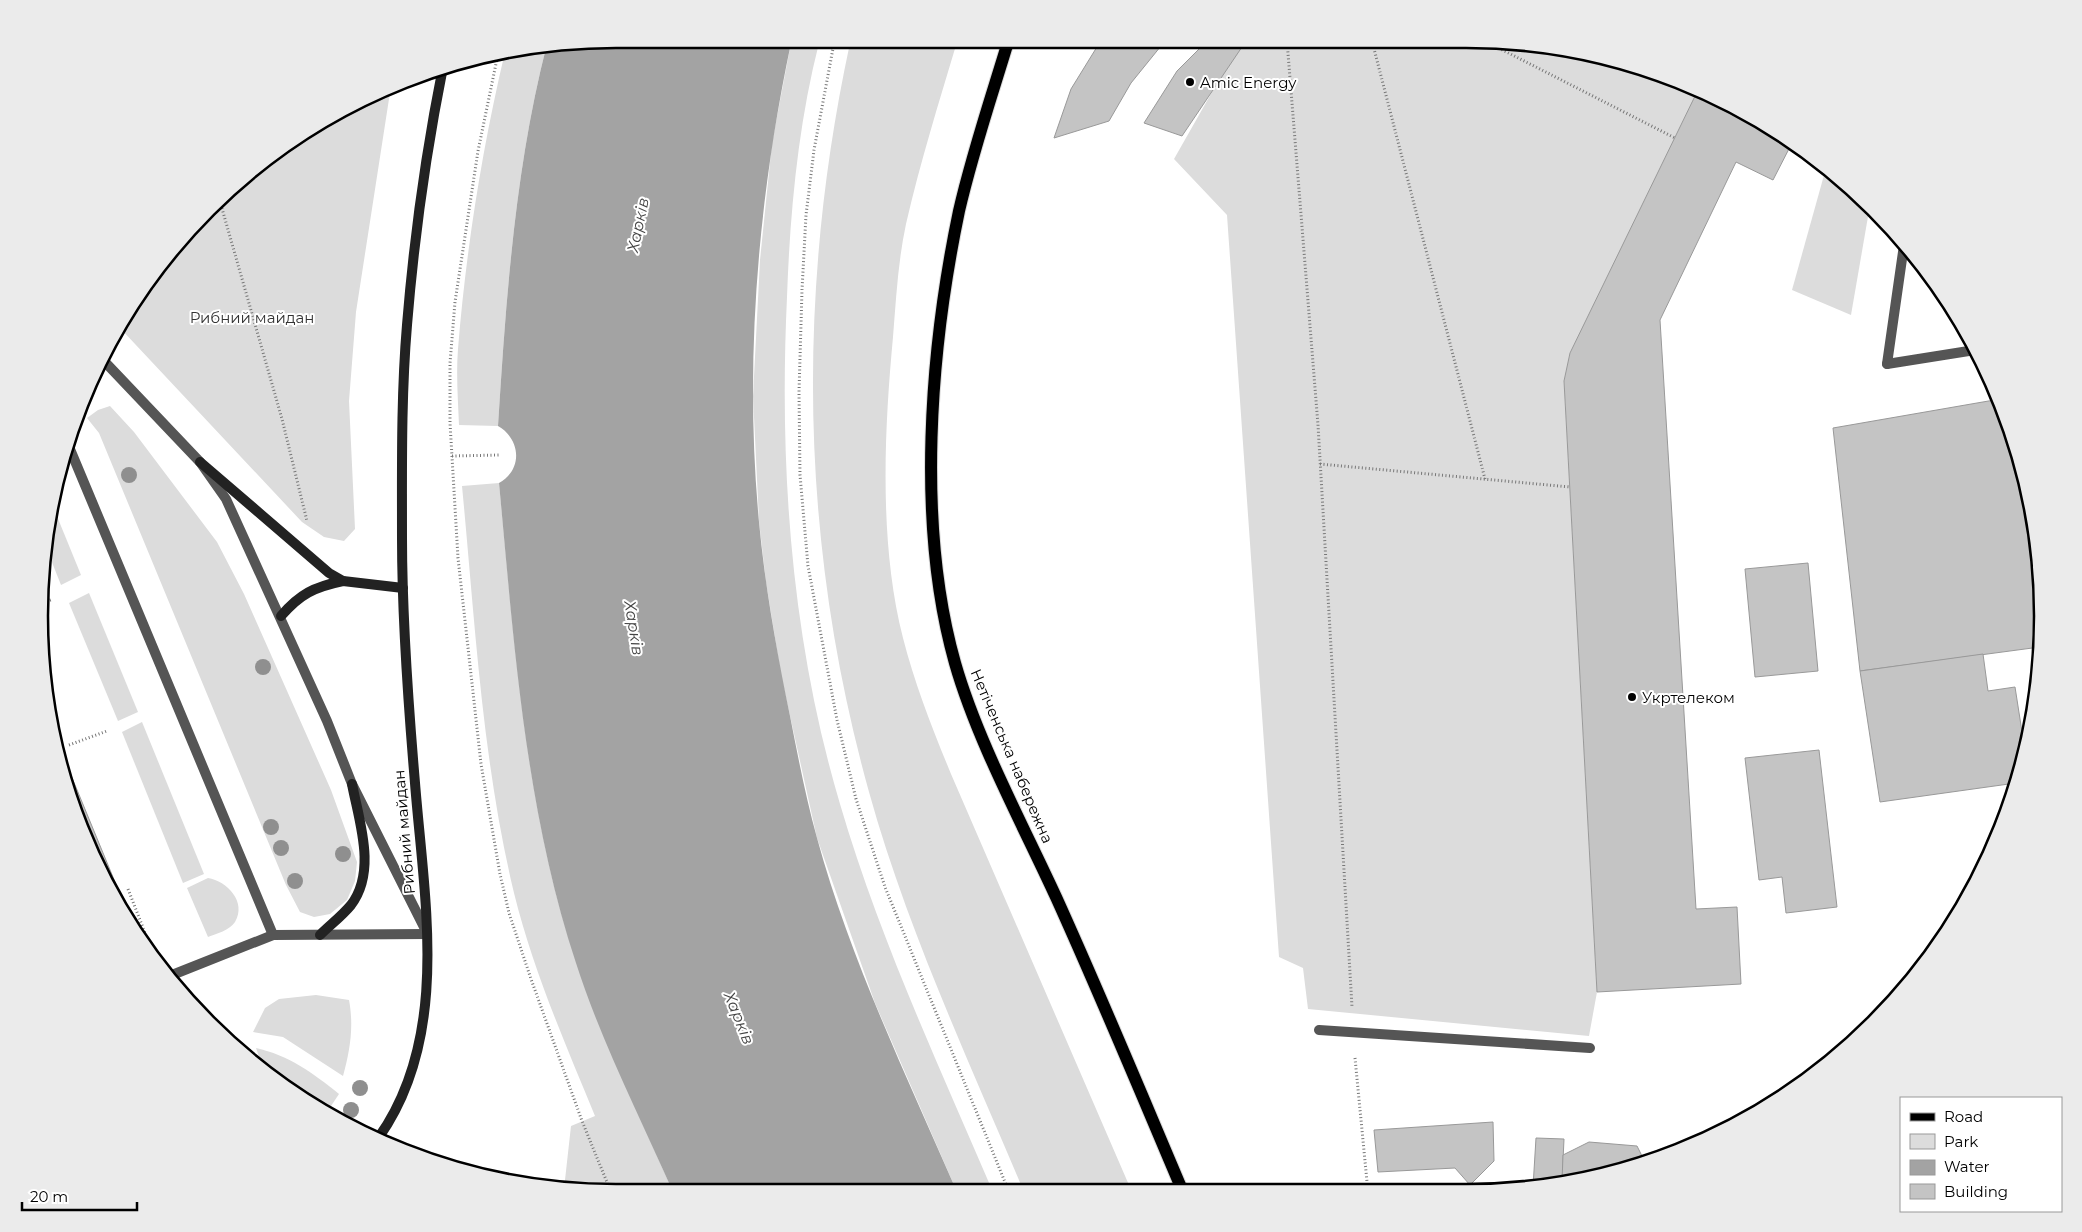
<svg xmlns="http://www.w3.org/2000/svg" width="2082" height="1232" font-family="Montserrat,sans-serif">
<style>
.green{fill:#dcdcdc}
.water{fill:#a3a3a3}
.building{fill:#c4c4c4;stroke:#999}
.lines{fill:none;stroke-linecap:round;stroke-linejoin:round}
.primary-casing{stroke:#dbdbdb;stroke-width:14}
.path{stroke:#777;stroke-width:3;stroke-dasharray:1 2.5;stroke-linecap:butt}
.lane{stroke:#555;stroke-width:10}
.street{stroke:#555;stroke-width:10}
.secondary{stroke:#222;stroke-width:10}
.primary{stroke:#000;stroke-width:12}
.tree{fill:#8f8f8f}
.poi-dot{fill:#000;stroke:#fff;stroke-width:2}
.labels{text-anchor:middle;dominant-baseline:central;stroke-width:4;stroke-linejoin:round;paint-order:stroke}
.poi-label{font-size:15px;fill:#000;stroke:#fff;text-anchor:start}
.park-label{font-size:15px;fill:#333;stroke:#fff}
.street-label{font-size:15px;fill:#000;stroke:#fff}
.water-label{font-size:16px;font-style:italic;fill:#444;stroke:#fff}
.rim{fill:none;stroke:#000;stroke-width:2.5}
</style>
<rect width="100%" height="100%" fill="#fff"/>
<g class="green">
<path d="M1504,40L1652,69L1697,92L1564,381L1597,992L1589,1036L1308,1009L1303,968L1279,957L1227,215L1174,159L1241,41Z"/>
<path d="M957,42C939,102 920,163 906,224C898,261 896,300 893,337C884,433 879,544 903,638C915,685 933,730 951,774L1132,1192H1024C969,1061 907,929 869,792C800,544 796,294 850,43Z"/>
<path d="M791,43H819C798,125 790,212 787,297C779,467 791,639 840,804C879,937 938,1064 993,1192H957L875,1003L817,838L781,675L766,582L759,521L753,396L760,260L772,143Z"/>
<path d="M540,44H547C515,168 506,299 498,426L459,425C458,400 456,374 458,349C466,250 482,149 505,52Z"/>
<path d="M391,86L356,312L349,401L355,529L344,541L324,537L302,522L120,328L136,295L208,208L265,158L360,98Z"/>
<path d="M1826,168L1870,205L1851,315L1792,290Z"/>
<path d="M110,406L134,432L217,542L244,594L331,790L357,862L355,881L347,900L330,914L314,917L300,912L286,885L99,433L87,418L98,410Z"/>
<path d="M499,483C513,627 523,775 562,916C589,1011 634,1102 673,1192H578L564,1189L571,1126L595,1116C565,1043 533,970 514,893C482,760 475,621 462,486Z"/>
<path d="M52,504L81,575L61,585L44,542Z"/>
<path d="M89,593L138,712L118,721L69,603Z"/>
<path d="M142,722L204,874L183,883L122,732Z"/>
<path d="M208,878C227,881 247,902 235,922C230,930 216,934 208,937L187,888Z"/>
<path d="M316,995L349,1000C354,1027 350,1050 343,1076L283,1037L253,1032L265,1008L279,999Z"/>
<path d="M256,1048C288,1055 313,1073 339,1094L327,1112L295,1096L264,1071Z"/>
</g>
<path class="water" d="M791,43C758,199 744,362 759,522C765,587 777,652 790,716C798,757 806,798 817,838C850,959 907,1077 957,1192H673C640,1117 601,1041 576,963C525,809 514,643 499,483C523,470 521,439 498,426C506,299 515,168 547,44Z"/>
<g class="building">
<path d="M1165,41L1131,83L1109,121L1054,138L1071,89L1100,42Z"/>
<path d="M1207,41H1246L1182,136L1144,123L1177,71Z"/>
<path d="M1697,92L1793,141L1773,180L1736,162L1660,320L1696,909L1737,907L1741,984L1597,992L1564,381L1570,353Z"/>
<path d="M2000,399L2027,488H2025L2042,630L2040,647L1860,671L1833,428Z"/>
<path d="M1808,563L1818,671L1755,677L1745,569Z"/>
<path d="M1983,654L1988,691L2015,687L2025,751L2016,783L1880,802L1860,671Z"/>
<path d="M53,733L75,785L136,933L98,872L69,801Z"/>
<path d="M1819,750L1837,907L1786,913L1782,877L1759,880L1745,758Z"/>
<path d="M1493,1122L1494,1161L1470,1185L1455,1168L1378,1172L1374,1130Z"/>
<path d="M1536,1138L1564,1139L1562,1182L1533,1187Z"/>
<path d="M1589,1142L1637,1146L1645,1162L1616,1174L1562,1182L1563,1155Z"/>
</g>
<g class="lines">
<defs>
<path id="primary" d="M1008,42C991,98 972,154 959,211C930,350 916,525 955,663C977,740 1022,823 1056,897C1100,994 1141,1093 1183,1192"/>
</defs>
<use href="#primary" class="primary-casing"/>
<g class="path">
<path d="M1483,40L1675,138"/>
<path d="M1287,41L1318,425L1352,1007"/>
<path d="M1372,41L1485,479"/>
<path d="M834,43L814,150L806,215L802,290L799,392L800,475L808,566L837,720L856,799L885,887L1009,1192"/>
<path d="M498,54L478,151L455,302L450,363V423L458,558L481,764L500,874L509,913L531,979L582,1121L611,1192"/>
<path d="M219,198L282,419L307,521"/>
<path d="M452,456L500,455"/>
<path d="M1320,464L1570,487"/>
<path d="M40,604L53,599"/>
<path d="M69,745L107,731"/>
<path d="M128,889L145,933"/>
<path d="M1355,1058L1368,1192"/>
</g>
<g class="lane">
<path d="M1887,364L1904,245"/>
<path d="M67,442L273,935"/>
<path d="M167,977L273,935L427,934"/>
<path d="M1319,1030L1590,1048"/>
</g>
<g class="street">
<path d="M104,361L200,462L226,499L327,721L352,784L427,933"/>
<path d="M1887,364L1975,350"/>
</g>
<g class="secondary">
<path d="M200,462L329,573L343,581L403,588"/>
<path d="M281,616C300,594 314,587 343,581"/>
<path d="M320,935C330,925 342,916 351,905C377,871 359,821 352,784"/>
<path d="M379,1137C451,1035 424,899 415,783C408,701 402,619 402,538C402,468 401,396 407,325C414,239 426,152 443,67"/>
</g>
<use href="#primary" class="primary"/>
</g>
<g class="tree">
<circle cx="129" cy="475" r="8"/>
<circle cx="263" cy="667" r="8"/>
<circle cx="271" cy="827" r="8"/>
<circle cx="281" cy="848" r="8"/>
<circle cx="343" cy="854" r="8"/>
<circle cx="295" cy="881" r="8"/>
<circle cx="360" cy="1088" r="8"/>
<circle cx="351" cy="1110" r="8"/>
</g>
<g class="poi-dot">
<circle cx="1190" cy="82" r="5"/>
<circle cx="1632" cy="697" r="5"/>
</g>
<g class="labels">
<g class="poi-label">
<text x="1200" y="82">Amic Energy</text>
<text x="1642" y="697">Укртелеком</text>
</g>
<g class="park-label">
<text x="252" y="317">Рибний майдан</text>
</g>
<g class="street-label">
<text transform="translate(1012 756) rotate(67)">Нетіченська набережна</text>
<text transform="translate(404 832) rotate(-95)">Рибний майдан</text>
</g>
<g class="water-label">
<text transform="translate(638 225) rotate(-78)">Харків</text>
<text transform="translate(634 628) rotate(81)">Харків</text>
<text transform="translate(739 1018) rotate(68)">Харків</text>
</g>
</g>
<path d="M0 0H2082V1232H0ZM616 48H1466A568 568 0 0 1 2034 616V616A568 568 0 0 1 1466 1184H616A568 568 0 0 1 48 616V616A568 568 0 0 1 616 48Z" fill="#ebebeb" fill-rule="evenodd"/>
<path class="rim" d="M616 48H1466A568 568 0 0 1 2034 616V616A568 568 0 0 1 1466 1184H616A568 568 0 0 1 48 616V616A568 568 0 0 1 616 48Z"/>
<rect x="1900" y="1097" width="162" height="115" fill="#ffffff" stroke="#999999"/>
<rect x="1910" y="1113" width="25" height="8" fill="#000000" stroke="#999999"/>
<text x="1944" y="1122" font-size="15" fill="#000000">Road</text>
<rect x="1910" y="1134" width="25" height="15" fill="#dcdcdc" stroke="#999999"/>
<text x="1944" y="1147" font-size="15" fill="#000000">Park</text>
<rect x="1910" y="1160" width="25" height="15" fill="#a3a3a3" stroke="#999999"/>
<text x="1944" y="1172" font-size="15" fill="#000000">Water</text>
<rect x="1910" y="1184" width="25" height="15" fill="#c4c4c4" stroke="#999999"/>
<text x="1944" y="1197" font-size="15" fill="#000000">Building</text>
<path d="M22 1202v8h115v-8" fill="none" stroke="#000000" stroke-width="2.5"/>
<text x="30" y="1202" font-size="15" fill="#000000" stroke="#ffffff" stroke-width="4" paint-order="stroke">20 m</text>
</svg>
